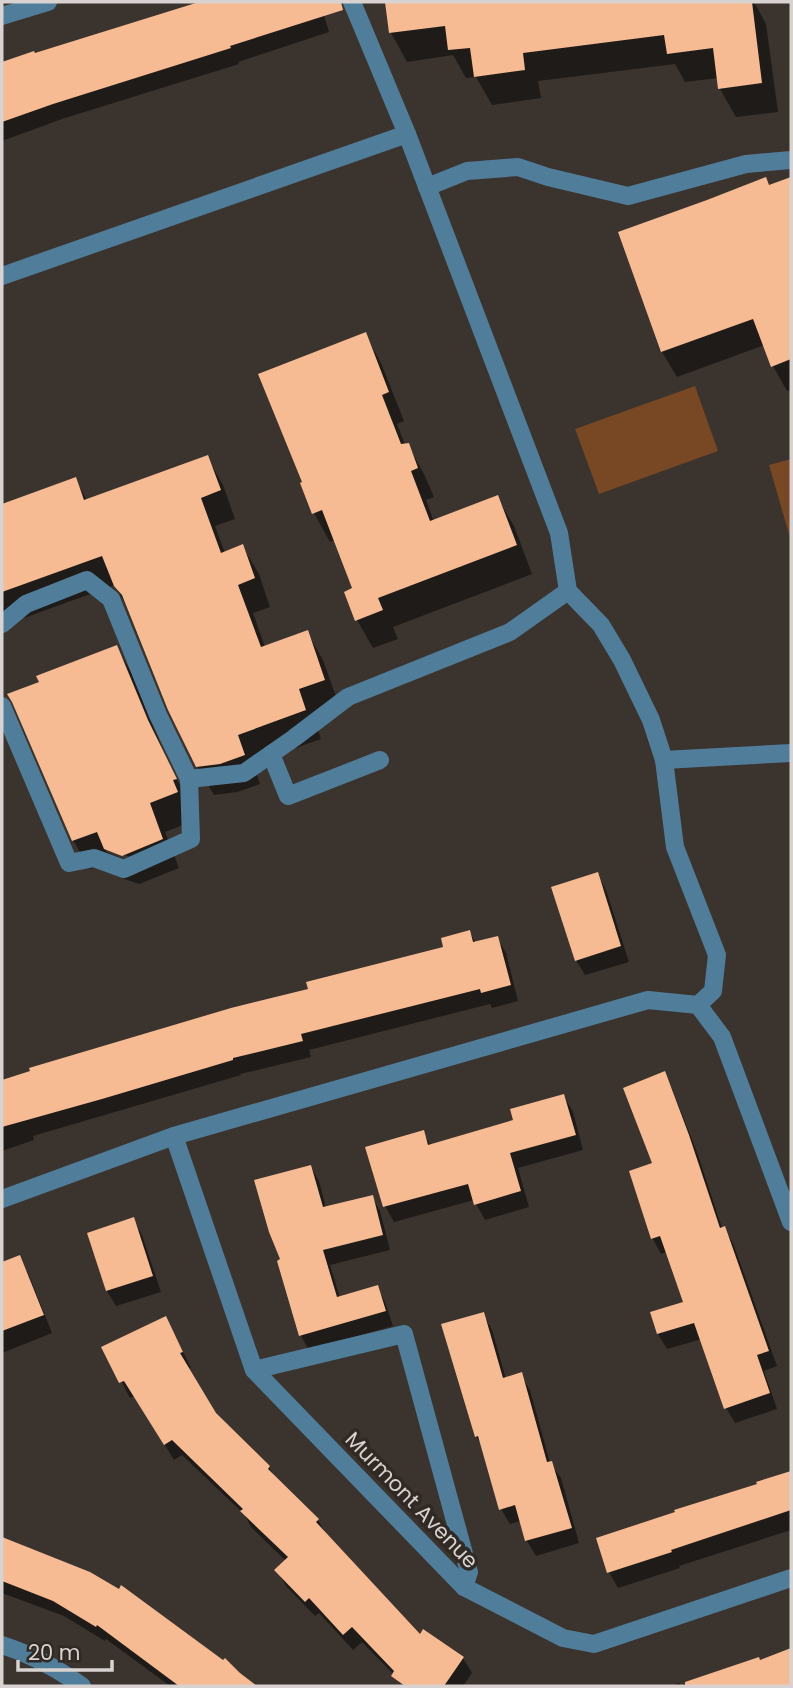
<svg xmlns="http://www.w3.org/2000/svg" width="793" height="1688" font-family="Poppins,sans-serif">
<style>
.green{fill:#784724}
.shadow{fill:#0007;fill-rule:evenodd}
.building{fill:#f7bb93}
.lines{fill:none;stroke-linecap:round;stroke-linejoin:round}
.minor{stroke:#507e9a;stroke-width:18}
.labels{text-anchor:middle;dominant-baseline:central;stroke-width:7;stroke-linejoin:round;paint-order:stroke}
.street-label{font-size:21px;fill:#d8d3d0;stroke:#302924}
</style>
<rect width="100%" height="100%" fill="#3b332e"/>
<g class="green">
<path d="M695,386L718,451L599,494L575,429Z"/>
<path d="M791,459V541L769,465Z"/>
</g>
<g class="shadow">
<path d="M205,2H320L329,32L238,62L239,64L62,119L2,141V64L34,53L35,55Z"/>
<path d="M387,2H754L766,24L778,112L736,117L720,89L718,78L685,82L675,64L538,81L541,98L492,105L476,77L466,78L453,55L407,62L391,33Z"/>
<path d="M791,179V390L787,391L773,366L765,345L677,377L662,352L620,233L770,187Z"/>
<path d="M365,334L381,363L404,421L397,424L405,445H408L424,474L434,497L426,500L434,522L497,497L514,526L532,574L393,627L398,639L373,648L357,620L354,589L335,540L330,542L314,513Z"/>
<path d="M207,457L223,485L235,519L215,526L225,553L242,546L259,574L270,607L253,613L265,647L307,632L323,660L340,708L314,718L321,739L253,763L260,784L237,792L214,795L197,766L131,613L115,585L2,626V506L75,480L87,500Z"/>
<path d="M116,647L133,675L163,751L191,808L193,821L165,832L179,868L139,884L122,878L112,861L90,869L73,840L41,683ZM106,849L131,857L129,861L106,852Z"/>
<path d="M597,874L606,890L629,962L585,975L576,960Z"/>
<path d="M469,932L476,943L497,938L506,953L518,1001L492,1008L490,1004L309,1050L311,1057L240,1074L241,1075L33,1136L34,1140L2,1151V1082L445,948Z"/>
<path d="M664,1073L672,1089L697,1152L722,1228H724L733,1243L777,1366L764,1371L777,1409L735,1423L726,1408L702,1339L667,1349L658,1334L652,1313L685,1303L666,1252L661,1254L653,1239L631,1172L655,1164Z"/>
<path d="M564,1096L573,1112L583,1150L518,1168L529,1207L485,1220L474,1200L394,1222L385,1206L423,1132L431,1146L515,1121Z"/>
<path d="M311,1167L319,1181L326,1208L372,1197L380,1211L390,1250L330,1265L340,1298L377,1287L385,1302L393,1326L309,1350L301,1336L279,1262L282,1260Z"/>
<path d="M133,1219L142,1235L161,1292L116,1306L107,1291L89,1234Z"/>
<path d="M19,1257L28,1273L52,1333L2,1353V1264Z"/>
<path d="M483,1314L492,1330L506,1379L521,1375L530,1390L550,1463L561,1478L579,1543L536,1556L527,1541L521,1521L510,1524L501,1509L484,1449L476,1436Z"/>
<path d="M174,1333L191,1368L188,1369L214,1414L269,1467L275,1479L318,1520L327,1536L420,1637L463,1658L472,1673L463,1686H405L362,1642L353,1650L319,1613L315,1616L286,1586L277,1570L286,1561L251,1527L245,1515L182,1455L174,1460L135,1396L130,1398L104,1348Z"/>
<path d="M791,1472V1530L679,1566L680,1568L618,1588L609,1572L759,1485L758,1483Z"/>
<path d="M2,1538L223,1663L225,1660L249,1686H170L106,1639L105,1641L64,1616L2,1593Z"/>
<path d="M791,1650V1686H671L679,1683L681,1685L758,1659L760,1662Z"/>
</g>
<g class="building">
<path d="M199,2H341L343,10L230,46L231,48L53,104L2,122V62L34,51L35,53Z"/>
<path d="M385,2H752L762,83L718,89L713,48L667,54L664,35L523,53L525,70L474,77L470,48L448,50L445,26L389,33Z"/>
<path d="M766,177L769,185L791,177V359L771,367L753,319L661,352L618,232L707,200Z"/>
<path d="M366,332L389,392L382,395L401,444L409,443L418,468L411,471L430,521L498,495L517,545L378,598L383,610L355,621L344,592L352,588L322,510L312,514L300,483L302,482L258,374Z"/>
<path d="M208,455L221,490L201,498L221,553L243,544L255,578L238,585L261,647L308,630L325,680L299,689L306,710L238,735L245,755L220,764L196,767L168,710L122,595L114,586L102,556L2,592V504L76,477L84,500Z"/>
<path d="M117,645L148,720L177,779L173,780L178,792L150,803L163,839L122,856L104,849L97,832L72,841L12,702L7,694L39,682L36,676Z"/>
<path d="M598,872L621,946L575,961L551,887Z"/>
<path d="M470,930L473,942L498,936L511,985L481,993L480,989L301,1034L303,1041L233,1058V1060L102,1099L2,1127V1080L30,1071L29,1068L231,1008L308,989L306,982L443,947L441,938Z"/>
<path d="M665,1071L689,1135L720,1228L725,1226L769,1351L757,1355L770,1393L724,1409L694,1323L657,1334L650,1312L683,1302L660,1236L651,1239L629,1171L652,1163L623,1088Z"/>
<path d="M564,1094L576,1135L510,1153L521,1191L474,1205L468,1184L383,1207L365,1147L424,1130L428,1145L513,1120L510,1109Z"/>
<path d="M311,1165L323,1207L373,1195L383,1235L323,1250L337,1297L378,1285L386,1311L299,1336L277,1261L280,1259L269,1232L254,1180Z"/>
<path d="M134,1217L153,1276L106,1291L87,1233Z"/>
<path d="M20,1255L44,1315L2,1331V1262Z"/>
<path d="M484,1312L503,1378L522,1372L547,1462L552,1461L572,1528L525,1541L515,1505L499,1510L478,1436L475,1437L441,1324Z"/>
<path d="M166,1316L183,1352L180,1353L216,1413L270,1466L268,1469L319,1519L316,1522L420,1634L423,1629L464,1657L444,1686H405L391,1676L394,1671L352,1627L343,1635L309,1598L305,1602L274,1570L288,1557L240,1511L243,1509L172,1440L164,1445L124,1381L119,1383L101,1347Z"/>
<path d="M791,1471V1510L671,1550L672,1552L607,1573L596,1538L675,1512L674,1510L757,1484L756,1482Z"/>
<path d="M2,1537L90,1572L119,1589L121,1585L223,1660L225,1658L240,1673L257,1686H179L97,1625L96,1627L53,1601L2,1581Z"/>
<path d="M791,1648V1686H685V1682L759,1657L760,1660Z"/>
</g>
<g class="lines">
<g class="minor">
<path d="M352,2L407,134L559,533L568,591L601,625L622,660L651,720L664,760L675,847L717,955L713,991L698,1005"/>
<path d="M2,16L48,2"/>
<path d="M427,187L467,171L518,167L548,177L628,196L746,164L791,160"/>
<path d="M2,276L407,134"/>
<path d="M2,624L26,604L87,580L111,599L158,715L189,779L191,839L124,869L94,858L69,863L2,706"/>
<path d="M271,754L288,796L380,760"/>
<path d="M664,760L791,753"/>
<path d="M189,779L244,773L294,738L348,697L510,632L568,591"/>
<path d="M174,1136L254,1370L464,1587L563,1638L594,1644L791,1578"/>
<path d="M2,1199L174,1136L648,1000L698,1005L722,1037L791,1222"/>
<path d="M254,1370L404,1334L469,1572L464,1587"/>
<path d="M2,1645C30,1654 58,1669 82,1686"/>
</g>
</g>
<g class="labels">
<g class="street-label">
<text transform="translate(412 1500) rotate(46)">Murmont Avenue</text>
</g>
</g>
<rect width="793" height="1688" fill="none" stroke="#d8d3d0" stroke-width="7"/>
<path d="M18 1660v10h94v-10" fill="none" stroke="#d8d3d0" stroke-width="3.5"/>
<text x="28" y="1660" font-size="21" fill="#d8d3d0" stroke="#302924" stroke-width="5" paint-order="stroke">20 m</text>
</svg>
